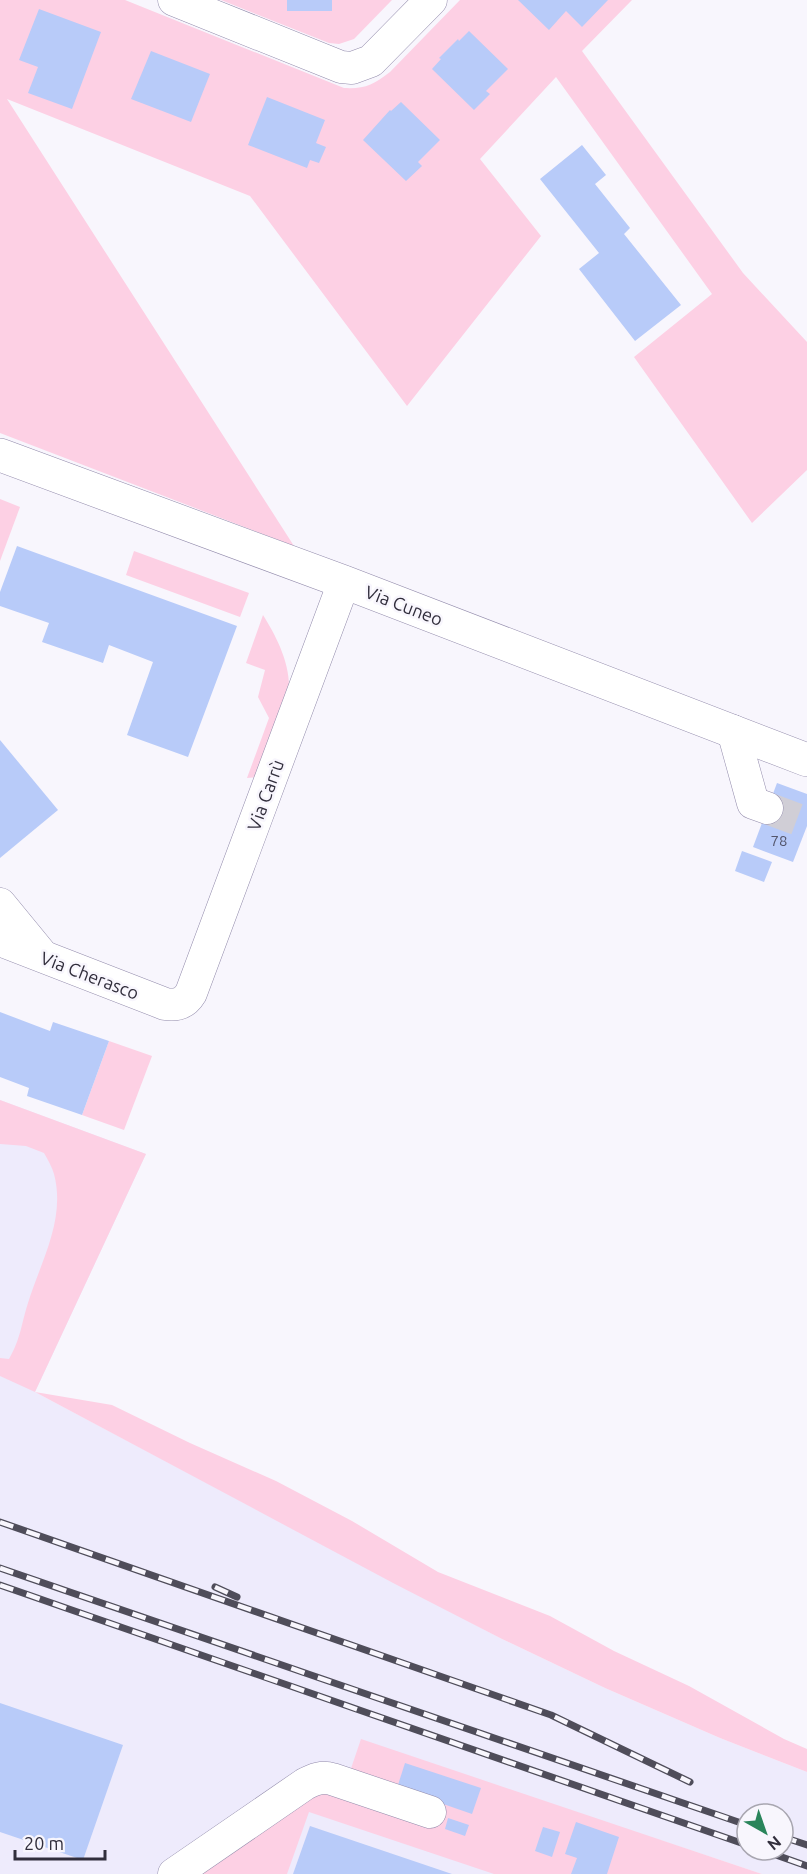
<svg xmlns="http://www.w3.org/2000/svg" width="807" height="1874" font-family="Ubuntu,sans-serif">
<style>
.built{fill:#eeebfc;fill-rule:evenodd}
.green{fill:#fdd0e4}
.building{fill:#b8cbf9}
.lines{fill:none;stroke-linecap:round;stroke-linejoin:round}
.minor-tunnel{stroke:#d0ced6;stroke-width:32;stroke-dasharray:32 16;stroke-linecap:butt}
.minor-casing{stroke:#938cac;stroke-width:33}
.major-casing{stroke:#938cac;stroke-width:34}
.minor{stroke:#fff;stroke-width:32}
.major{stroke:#fff;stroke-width:33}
.rail-casing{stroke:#4f4d5a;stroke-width:7}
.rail{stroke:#f8f6fd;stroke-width:4.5;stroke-dasharray:14;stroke-linecap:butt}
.labels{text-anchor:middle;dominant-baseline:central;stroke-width:5;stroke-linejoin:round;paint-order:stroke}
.number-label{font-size:15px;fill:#53556b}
.street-label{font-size:18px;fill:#312e3c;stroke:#f8f6fd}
</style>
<rect width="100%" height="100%" fill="#f8f6fd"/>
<path class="built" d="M0,1100L146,1154L35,1392L502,1639L605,1688L720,1738L807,1772V1874H762L660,1840L648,1874H0ZM747,1814H783V1850H747Z"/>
<g class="green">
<path d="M0,0H125L344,88C365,89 373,85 390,72L460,0H632L582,51L743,273L807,342V470L752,523L634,357L712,294L556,77L480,159L541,236L407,406L250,196L7,99L294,546L0,433Z"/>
<path d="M221,0H392L354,39L339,44L329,43Z"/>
<path d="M0,499L20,507L0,561Z"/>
<path d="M134,551L249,593L240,617L126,575Z"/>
<path d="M263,615C278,639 295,672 287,702C281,727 270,752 261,777L247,778L269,718L258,697L265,670L246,663Z"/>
<path d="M109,1041L152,1056L124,1130L82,1115Z"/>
<path d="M0,1100L146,1154L35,1392L112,1405L190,1443L276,1481L352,1521L438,1572L550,1616L614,1651L689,1686L784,1739L807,1749V1772L720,1738L605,1688L502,1639L395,1584L35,1392L0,1376V1358L9,1359C21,1338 21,1325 28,1303C41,1261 66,1219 54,1174C52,1167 48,1160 44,1153L26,1146L0,1144Z"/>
<path d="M361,1739L762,1874H494L309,1812L287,1874H191L311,1790L343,1792Z"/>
</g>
<g class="building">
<rect x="287" y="0" width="45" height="11"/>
<path d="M518,0H608L582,27L566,11L549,30Z"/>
<path d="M39,9L101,32L72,109L28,93L38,67L19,60Z"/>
<path d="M469,31L508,69L486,91L490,94L474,110L432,69L441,59L439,58L458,39L459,41Z"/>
<path d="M151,51L210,74L191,122L131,99Z"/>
<path d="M267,97L325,120L316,143L326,147L319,163L310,160L307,168L248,145Z"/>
<path d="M401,102L440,140L418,162L422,166L406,181L363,140L390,110L391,111Z"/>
<path d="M582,145L606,175L595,184L630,228L624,234L681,305L635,341L579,269L599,253L540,179Z"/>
<path d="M17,546L237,626L188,757L127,735L153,662L109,645L103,663L42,642L49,623L0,606V592Z"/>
<path d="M0,740L58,810L0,858Z"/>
<path d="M777,783L807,794V826L793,862L753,847Z"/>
<path d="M742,851L772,862L764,882L735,871Z"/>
<path d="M0,1012L50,1031L53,1022L109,1041L82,1115L27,1096L29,1088L0,1077Z"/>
<path d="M0,1703L123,1745L83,1860L0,1832Z"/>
<path d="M405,1763L481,1788L472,1814L397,1788Z"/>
<path d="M448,1818L469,1825L465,1836L445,1829Z"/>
<path d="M576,1822L619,1837L607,1874H571L577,1858L565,1854Z"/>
<path d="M310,1826L452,1874H293Z"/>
<path d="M543,1827L560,1832L552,1857L535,1851Z"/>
</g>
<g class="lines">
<path class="minor-tunnel" d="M767,808L807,823"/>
<defs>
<g id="minor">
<path d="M174,0L341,67L352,68L371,61L431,0"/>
<path d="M733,731L753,803L767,808"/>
<path d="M0,904L41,954"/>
<path d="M0,940L165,1004C177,1006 185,1003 191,993L344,582"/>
<path d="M174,1874L305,1784C314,1779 322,1776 332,1779L430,1812"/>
</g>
<path id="major" d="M0,455L344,582L807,760"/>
</defs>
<use href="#minor" class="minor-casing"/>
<use href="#major" class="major-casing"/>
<use href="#minor" class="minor"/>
<use href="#major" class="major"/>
<defs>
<g id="rail">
<path d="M0,1522L551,1715L690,1782"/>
<path d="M0,1568L747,1825"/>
<path d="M0,1585L747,1845"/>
<path d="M215,1587L237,1597"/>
<path d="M783,1837L807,1845"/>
<path d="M762,1850L807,1866"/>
</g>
</defs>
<use href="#rail" class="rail-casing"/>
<use href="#rail" class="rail"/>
</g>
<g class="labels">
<g class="number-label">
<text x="779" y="840">78</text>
</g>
<g class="street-label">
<text transform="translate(404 605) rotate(21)">Via Cuneo</text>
<text transform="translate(265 795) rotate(-70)">Via Carrù</text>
<text transform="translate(90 975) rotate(21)">Via Cherasco</text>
</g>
</g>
<g transform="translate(765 1832) rotate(140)"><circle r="28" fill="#f8f6fd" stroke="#a8a6b0" stroke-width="1.5"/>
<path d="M0-4.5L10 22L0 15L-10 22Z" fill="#2a855b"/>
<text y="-9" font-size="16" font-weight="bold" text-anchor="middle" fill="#312e3c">N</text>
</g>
<path d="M15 1850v9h90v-9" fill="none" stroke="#312e3c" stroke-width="3"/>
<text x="24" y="1850" font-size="18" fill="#312e3c" stroke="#f8f6fd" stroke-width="4.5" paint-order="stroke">20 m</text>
</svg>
